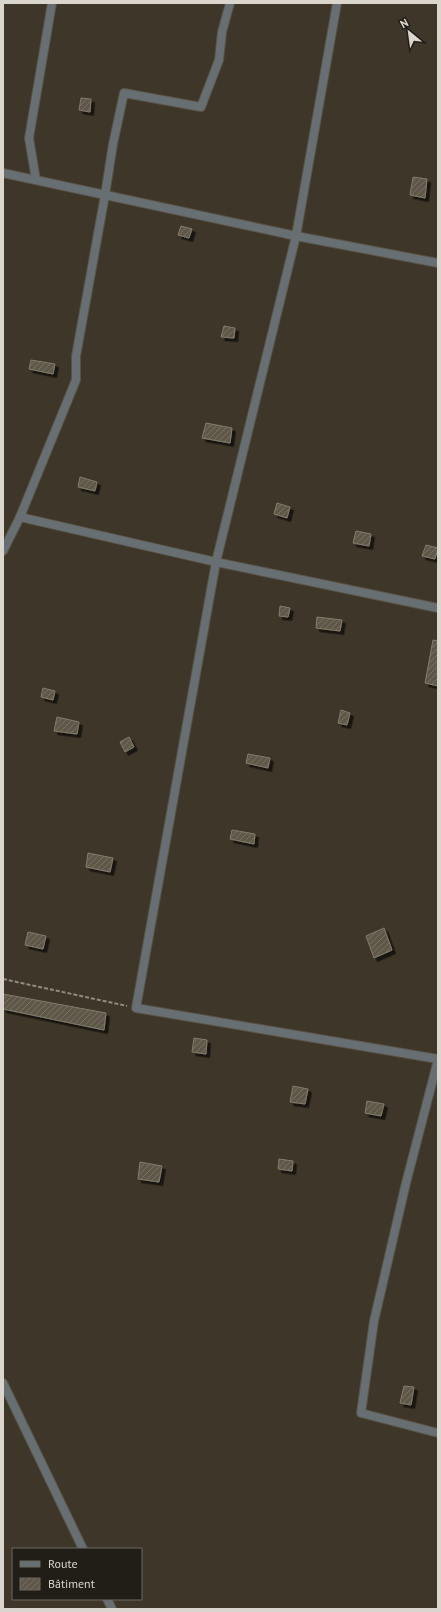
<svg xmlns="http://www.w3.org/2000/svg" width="441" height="1612" font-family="'PT Sans',sans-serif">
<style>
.building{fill:url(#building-hatch);stroke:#837c6d;filter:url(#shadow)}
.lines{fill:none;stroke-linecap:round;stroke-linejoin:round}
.street-casing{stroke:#595347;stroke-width:10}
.path{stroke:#918c81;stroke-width:2;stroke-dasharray:4 2;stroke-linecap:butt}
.street{stroke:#676f72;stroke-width:8}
</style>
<defs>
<pattern id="building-hatch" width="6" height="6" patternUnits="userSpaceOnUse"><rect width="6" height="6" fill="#5f584a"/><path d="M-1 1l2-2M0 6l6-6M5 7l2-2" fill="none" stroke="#756f63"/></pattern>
<filter id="shadow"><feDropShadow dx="3.5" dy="3.5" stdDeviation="0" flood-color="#0009"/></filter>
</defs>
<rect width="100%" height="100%" fill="#3d3629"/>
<g class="building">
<path d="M81,98L91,99L90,112L79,110Z"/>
<path d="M413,177L427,179L425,198L410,195Z"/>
<path d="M181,226L192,229L189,238L178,235Z"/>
<path d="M224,326L235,328L234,338L221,337Z"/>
<path d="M31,360L55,364L53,374L29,369Z"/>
<path d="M206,423L232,428L230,443L202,438Z"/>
<path d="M80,477L97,482L95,491L78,487Z"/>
<path d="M277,503L290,507L287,518L274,514Z"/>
<path d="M356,531L371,534L369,546L353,543Z"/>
<path d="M426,545L438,548L435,559L422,556Z"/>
<path d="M280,606L290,608L288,617L279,616Z"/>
<path d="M317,617L342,620L340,631L316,628Z"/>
<path d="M433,640L438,641V686L425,683Z"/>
<path d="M43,688L55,691L53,700L41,697Z"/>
<path d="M341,710L350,713L347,725L338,723Z"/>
<path d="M57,717L79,722L77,734L54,731Z"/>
<path d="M129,737L134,747L125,752L120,742Z"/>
<path d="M248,754L270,758L268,768L246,763Z"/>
<path d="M232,830L255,834L254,844L230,839Z"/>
<path d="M88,853L113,858L110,872L86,867Z"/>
<path d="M384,928L392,950L374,958L366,936Z"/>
<path d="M28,932L46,936L43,949L25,945Z"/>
<path d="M3,994L106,1013L104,1030L3,1009Z"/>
<path d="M194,1038L207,1040L206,1054L192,1052Z"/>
<path d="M293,1086L308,1089L305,1104L290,1102Z"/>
<path d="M367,1101L384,1104L381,1116L365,1113Z"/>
<path d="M279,1159L293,1161L292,1171L278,1169Z"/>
<path d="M140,1162L162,1166L159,1182L138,1179Z"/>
<path d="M404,1386L414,1387L411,1405L400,1403Z"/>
</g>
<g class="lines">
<defs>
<g id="street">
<path d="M337,3L296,236L216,562L136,1008L438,1059"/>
<path d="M3,173L296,236L438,263"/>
<path d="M36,180L29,138L52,3"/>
<path d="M20,517L216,562L438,608"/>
<path d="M3,551L20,517L76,380V356L105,195L113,144L124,93L201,107L219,60L222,32L230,3"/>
<path d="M438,1060L406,1183L374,1321L361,1413L438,1433"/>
<path d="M3,1383L83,1549"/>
<path d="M107,1599L112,1609"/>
</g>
</defs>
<use href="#street" class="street-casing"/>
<path class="path" d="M3,979L127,1006"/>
<use href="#street" class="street"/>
</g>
<rect width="441" height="1612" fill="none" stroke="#dad6ce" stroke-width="8"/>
<rect x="12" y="1548" width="130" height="52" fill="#211e18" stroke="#6b6861"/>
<rect x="20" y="1561" width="20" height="6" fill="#676f72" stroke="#6b6861"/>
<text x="48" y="1568" font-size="12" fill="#dad6ce">Route</text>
<rect x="20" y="1578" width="20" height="12" fill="url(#building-hatch)" stroke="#6b6861"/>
<text x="48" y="1588" font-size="12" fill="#dad6ce">Bâtiment</text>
<g transform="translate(409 32) rotate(331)" stroke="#211e18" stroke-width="3" paint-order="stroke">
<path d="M0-3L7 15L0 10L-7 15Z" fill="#dad6ce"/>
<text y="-6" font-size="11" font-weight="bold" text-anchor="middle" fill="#dad6ce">N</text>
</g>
</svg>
